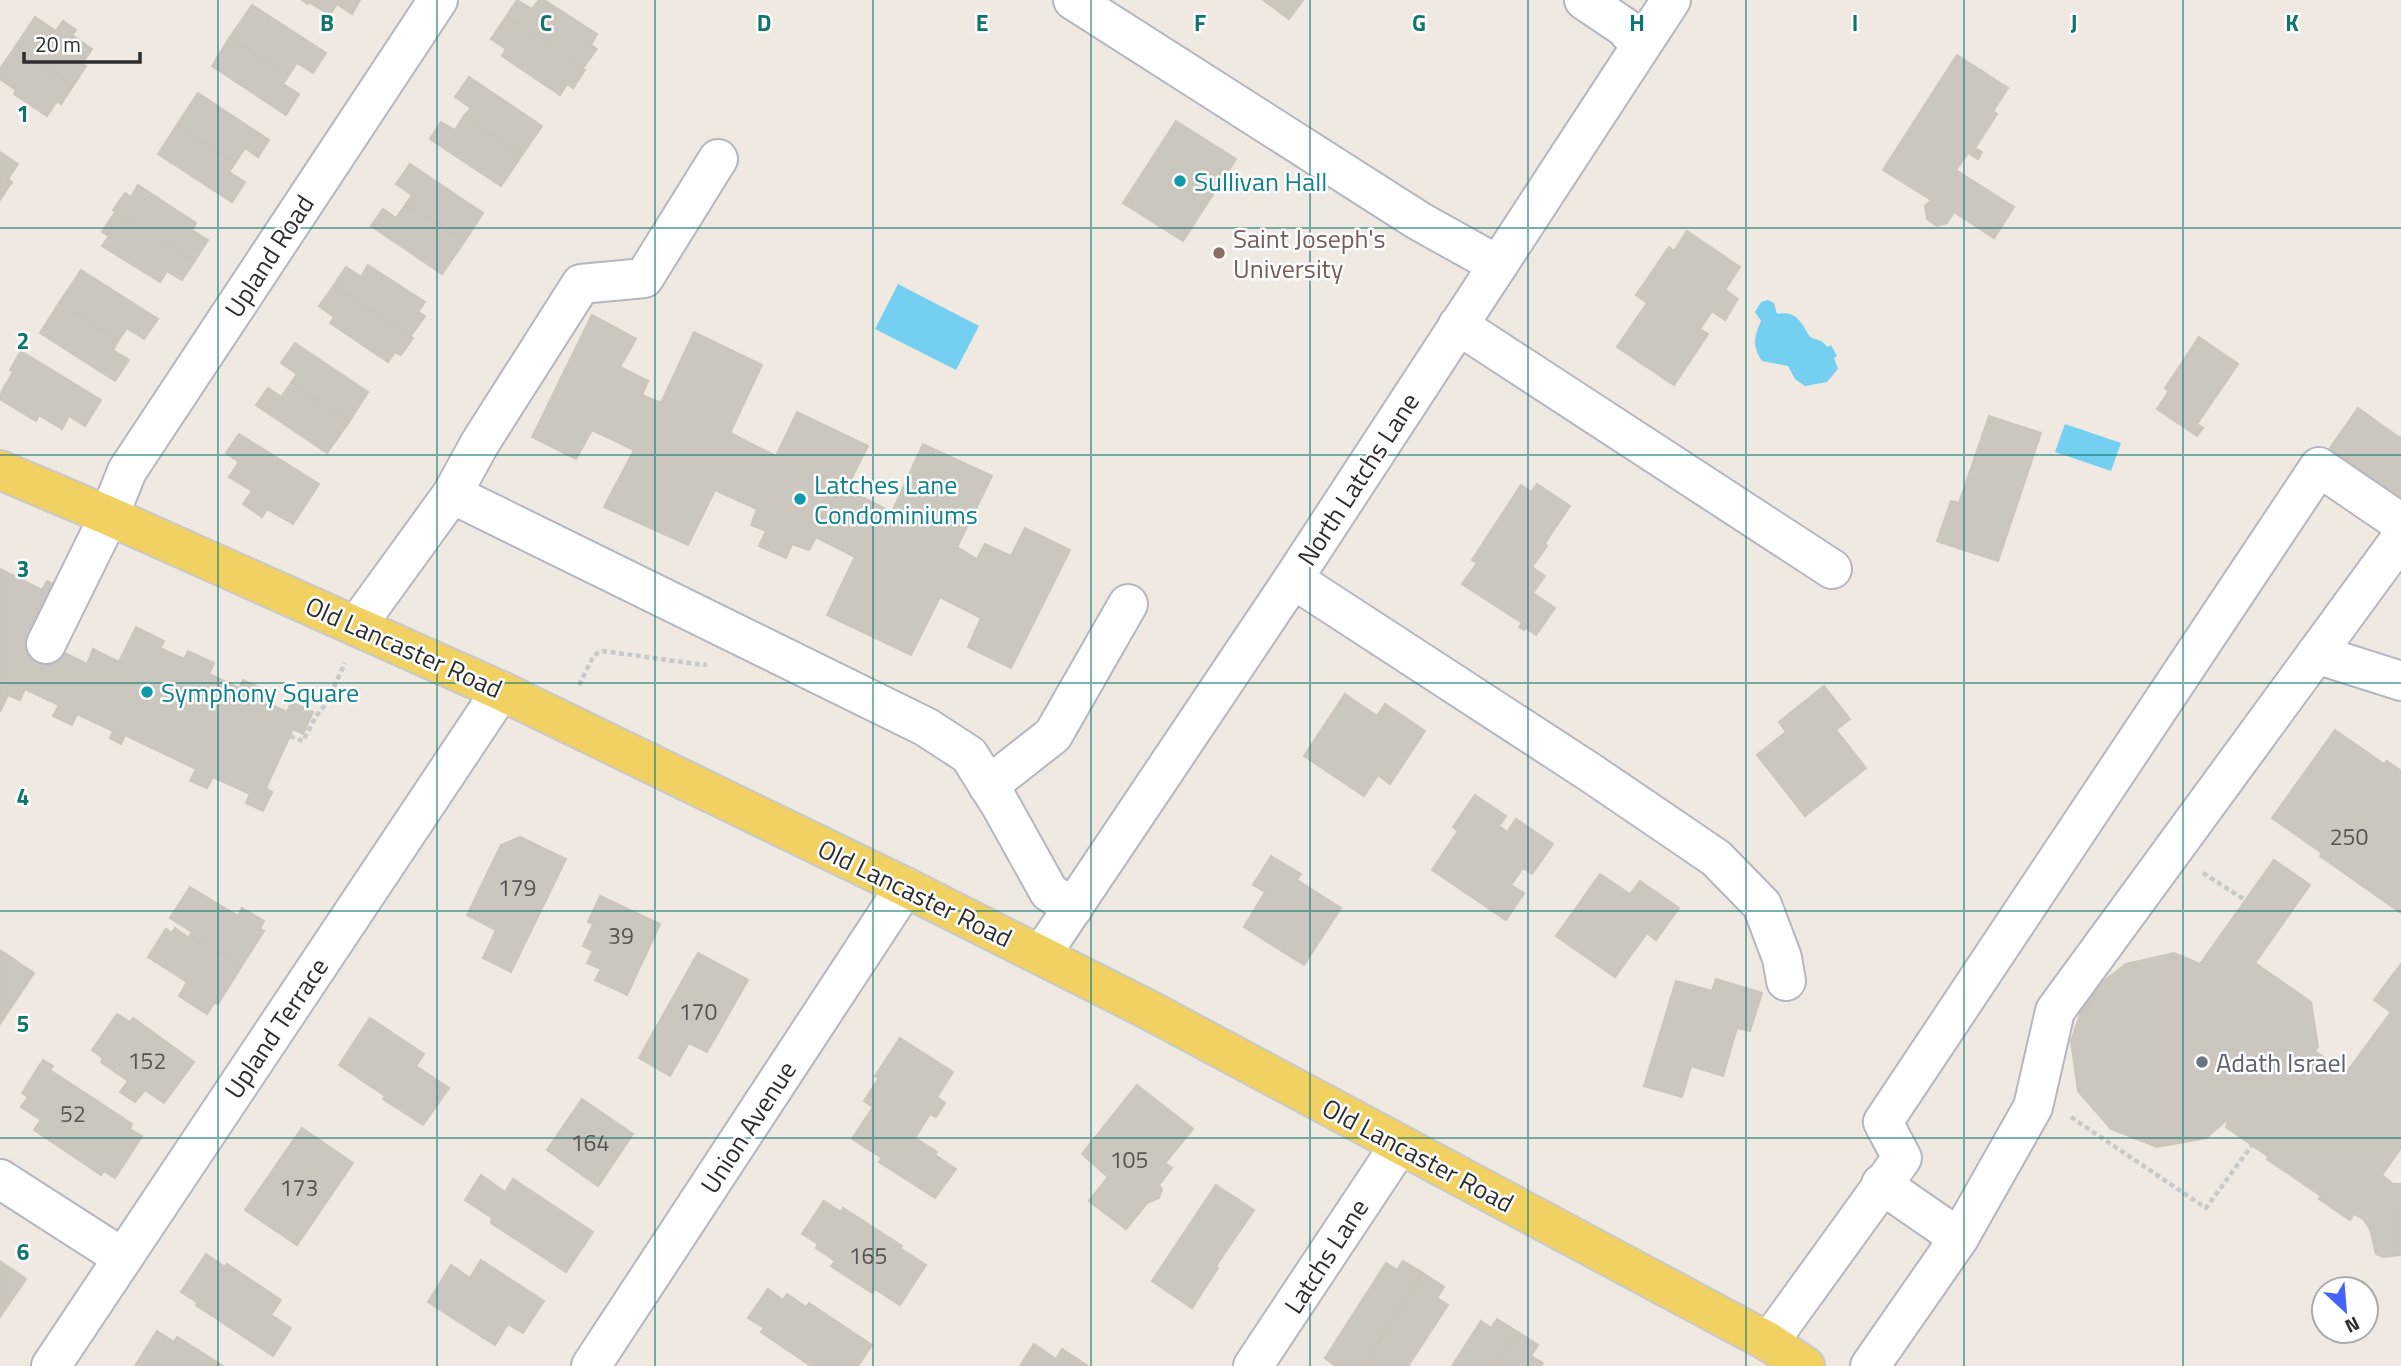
<svg xmlns="http://www.w3.org/2000/svg" width="2401" height="1366" font-family="'Titillium Web',sans-serif">
<style>
.water{fill:#75cff0}
.building{fill:#cbc7bf;stroke:#cbc5ba;stroke-width:2}
.lines{fill:none;stroke-linecap:round;stroke-linejoin:round}
.minor-casing{stroke:#b4b7c1;stroke-width:42}
.major-casing{stroke:#c9c9c9;stroke-width:42}
.path{stroke:#c9c9c9;stroke-width:4.5;stroke-dasharray:5 3.5;stroke-linecap:butt}
.minor{stroke:#fff;stroke-width:38}
.major{stroke:#f2d163;stroke-width:38}
.grid{fill:none;stroke:#0f766e;stroke-width:2;stroke-opacity:0.55}
.culture-dot{fill:#0f9aa8;stroke:#fff;stroke-width:2.5}
.education-dot{fill:#8d6e63;stroke:#fff;stroke-width:2.5}
.worship-dot{fill:#6b7280;stroke:#fff;stroke-width:2.5}
.labels{text-anchor:middle;dominant-baseline:central;stroke-width:5;stroke-linejoin:round;paint-order:stroke}
.number-label{font-size:23px;fill:#555452}
.culture-label{font-size:26px;fill:#0d838f;stroke:#fff;text-anchor:start}
.education-label{font-size:26px;fill:#785e54;stroke:#fff;text-anchor:start}
.street-label{font-size:26px;fill:#2e2e2e;stroke:#fff}
.worship-label{font-size:26px;fill:#5b616d;stroke:#fff;text-anchor:start}
.grid-label{font-size:23px;text-anchor:middle;font-weight:bold;fill:#0f766e;stroke:#fff;stroke-width:5;stroke-linejoin:round;paint-order:stroke}
</style>
<rect width="100%" height="100%" fill="#efe9e1"/>
<g class="water">
<path d="M898,284L979,326L956,370L875,329Z"/>
<path d="M1768,300L1774,303L1777,314C1796,310 1801,322 1810,337L1821,341L1828,347L1831,345L1837,356L1834,358L1838,369L1827,382L1805,386L1795,379L1788,366L1762,361C1752,346 1754,337 1761,321L1755,312L1761,302Z"/>
<path d="M2065,424L2121,443L2111,471L2055,452Z"/>
</g>
<g class="building">
<path d="M302,0H360L352,14L337,4L330,15L309,2L308,4Z"/>
<path d="M517,0L532,9L539,0H544L597,34L591,45L597,49L582,69L506,17Z"/>
<path d="M1263,0H1303L1289,19Z"/>
<path d="M252,5L326,53L313,73L297,63L289,75L230,37Z"/>
<path d="M35,17L56,31L63,21L76,30L72,35L92,49L82,64L86,66L73,86L15,47Z"/>
<path d="M506,17L585,70L573,88L567,84L560,95L502,56L506,49L491,39Z"/>
<path d="M230,37L289,75L283,84L299,94L286,115L212,66Z"/>
<path d="M15,47L73,86L61,104L57,101L47,116L14,94L16,90L0,79V69Z"/>
<path d="M1957,55L2008,88L1993,111L1997,114L1975,148L1982,152L1978,159L1968,153L1956,170L2014,207L1994,238L1954,212L1947,223L1937,226L1927,219L1925,206L1931,200L1883,170Z"/>
<path d="M469,77L542,126L522,155L464,116L471,108L455,97Z"/>
<path d="M198,93L269,140L258,157L245,148L235,163L177,125Z"/>
<path d="M464,116L522,155L501,186L430,139L441,122L455,130Z"/>
<path d="M1176,121L1236,159L1183,241L1123,203Z"/>
<path d="M177,125L235,163L229,172L245,182L232,202L158,154Z"/>
<path d="M0,152L18,164L8,179L12,182L0,200Z"/>
<path d="M410,164L483,213L464,242L406,204L412,195L396,184Z"/>
<path d="M138,185L196,223L192,230L208,240L194,262L113,210L125,193L131,197Z"/>
<path d="M406,204L464,242L442,274L371,226L383,209L396,218Z"/>
<path d="M116,211L194,262L182,280L167,271L160,282L102,246L109,236L102,232Z"/>
<path d="M1687,231L1740,267L1725,290L1738,299L1725,320L1712,311L1700,329L1708,334L1674,385L1617,347L1647,303L1636,295L1669,247L1674,251Z"/>
<path d="M368,265L425,302L418,312L425,316L410,337L334,285L346,267L361,277Z"/>
<path d="M81,270L158,319L144,339L127,328L118,341L59,303Z"/>
<path d="M334,285L413,338L401,355L395,352L388,362L330,323L334,317L319,306Z"/>
<path d="M59,303L118,341L113,350L129,360L115,381L40,333Z"/>
<path d="M592,315L636,339L620,367L648,381L642,395L661,403L694,332L762,365L730,433L776,456L797,412L868,446L846,489L892,512L923,444L992,476L957,547L977,559L985,544L1011,556L1025,528L1070,550L1011,668L968,647L981,618L940,597L911,655L827,615L855,557L816,537L809,550L792,544L786,558L759,546L766,531L751,525L757,509L715,490L688,545L604,507L634,450L592,430L576,459L532,437Z"/>
<path d="M2199,337L2238,364L2197,424L2203,428L2197,436L2157,409L2169,391L2165,388Z"/>
<path d="M295,343L368,392L349,422L291,383L297,374L281,363Z"/>
<path d="M21,351L101,400L85,426L69,416L62,429L39,415L36,421L0,399L2,391L13,372L10,370Z"/>
<path d="M291,383L349,422L327,453L256,405L268,388L281,397Z"/>
<path d="M2358,408L2400,438L2401,436V506L2326,454Z"/>
<path d="M1989,416L2041,433L1998,561L1937,541L1951,501L1959,503Z"/>
<path d="M239,434L319,484L293,524L267,509L262,517L243,504L252,491L229,477L239,462L226,453Z"/>
<path d="M1537,484L1570,506L1545,543L1547,546L1532,567L1545,576L1533,593L1555,608L1536,635L1526,628L1524,630L1519,627L1522,623L1462,584L1477,563L1472,560L1521,485L1531,492Z"/>
<path d="M0,569L42,590L47,581L61,588L36,639L87,664L93,649L119,662L136,627L164,641L160,648L184,659L188,651L214,663L209,674L239,688L243,680L263,689L259,699L287,712L291,702L313,712L303,734L293,729L266,788L272,792L263,811L246,803L250,794L213,777L207,788L190,781L196,769L125,735L121,744L110,738L113,731L77,714L72,725L53,716L59,705L25,689L20,700L8,695L0,712Z"/>
<path d="M1824,686L1850,719L1836,730L1866,768L1805,816L1757,755L1786,732L1779,722Z"/>
<path d="M1345,694L1377,716L1385,704L1425,731L1390,784L1378,775L1364,796L1304,756Z"/>
<path d="M2335,730L2384,764L2387,761L2401,771V913L2320,856L2322,853L2272,818Z"/>
<path d="M1475,795L1506,816L1499,826L1507,832L1516,819L1553,844L1532,874L1523,868L1511,885L1524,893L1506,920L1432,870L1458,831L1453,827Z"/>
<path d="M520,837L566,859L511,972L483,958L496,930L467,915L501,845Z"/>
<path d="M1271,856L1301,874L1297,880L1341,908L1304,965L1244,927L1265,892L1253,885Z"/>
<path d="M2274,860L2310,885L2255,963L2311,1002L2318,1047L2315,1051L2346,1073L2391,1012L2374,1000L2401,964V1148L2382,1175L2393,1184H2401L2400,1255L2383,1257L2376,1254L2370,1229L2363,1219L2354,1214L2350,1220L2319,1199L2321,1196L2267,1159L2269,1157L2226,1127L2229,1118L2206,1138L2157,1147L2111,1129L2078,1091L2071,1041L2087,994L2126,964L2174,953L2200,964Z"/>
<path d="M1600,874L1630,894L1640,881L1679,908L1656,940L1647,933L1615,977L1556,936Z"/>
<path d="M190,887L238,916L242,908L264,921L260,929L264,931L241,967L190,935L192,932L170,918Z"/>
<path d="M600,896L660,924L627,995L595,980L601,969L587,963L593,951L583,946L593,924L588,922Z"/>
<path d="M175,928L189,938L190,935L241,967L218,1004L214,1003L207,1014L179,996L187,982L148,957L166,929L172,933Z"/>
<path d="M0,950L34,973L0,1024Z"/>
<path d="M698,953L748,980L707,1052L689,1043L670,1076L639,1058Z"/>
<path d="M1716,979L1762,993L1750,1031L1737,1028L1723,1076L1691,1066L1682,1097L1644,1086L1676,981L1712,991Z"/>
<path d="M117,1014L130,1022L133,1018L194,1062L164,1103L145,1090L135,1102L120,1092L128,1081L101,1062L103,1058L92,1050Z"/>
<path d="M370,1018L424,1054L416,1066L449,1088L423,1125L383,1099L385,1096L339,1065Z"/>
<path d="M900,1038L953,1072L937,1097L945,1103L936,1117L930,1114L915,1138L937,1152L935,1155L956,1169L935,1198L879,1162L882,1158L852,1139L873,1107L864,1101L879,1078L875,1076Z"/>
<path d="M43,1060L53,1066L50,1070L132,1124L130,1129L142,1136L115,1178L104,1171L101,1175L34,1130L41,1120L21,1107L28,1097L22,1093Z"/>
<path d="M1137,1085L1193,1129L1165,1163L1172,1168L1159,1185L1162,1189L1159,1198L1147,1203L1126,1229L1089,1201L1108,1177L1082,1154Z"/>
<path d="M582,1099L633,1134L598,1186L547,1150Z"/>
<path d="M302,1128L353,1163L297,1245L245,1210Z"/>
<path d="M481,1175L505,1192L513,1179L593,1232L566,1272L491,1223L492,1218L465,1200Z"/>
<path d="M1216,1185L1254,1210L1216,1266L1218,1268L1192,1308L1152,1281Z"/>
<path d="M824,1201L841,1212L843,1208L902,1246L900,1248L926,1265L900,1305L875,1289L872,1293L831,1266L835,1261L816,1248L818,1244L802,1234Z"/>
<path d="M206,1254L225,1267L227,1264L281,1300L271,1315L291,1328L273,1356L196,1305L198,1303L181,1292Z"/>
<path d="M481,1260L544,1301L523,1333L508,1324L495,1345L428,1302L451,1265L470,1278Z"/>
<path d="M0,1261L26,1279L0,1317Z"/>
<path d="M1403,1261L1423,1273L1363,1366H1336L1325,1358L1386,1263L1397,1270Z"/>
<path d="M1423,1273L1444,1287L1437,1298L1448,1305L1408,1366H1363Z"/>
<path d="M768,1289L783,1300L787,1294L806,1307L809,1303L872,1345L858,1366H811L761,1332L764,1328L748,1318Z"/>
<path d="M1497,1319L1518,1332L1495,1366H1452L1481,1321L1491,1328Z"/>
<path d="M157,1331L174,1342L177,1337L223,1366H135Z"/>
<path d="M1518,1332L1538,1345L1531,1356L1543,1363L1541,1366H1495Z"/>
<path d="M1034,1344L1056,1359L1062,1349L1088,1366H1020Z"/>
</g>
<g class="lines">
<defs>
<g id="minor">
<path d="M1073,0L1419,221L1498,265"/>
<path d="M1584,0L1624,27L1640,45"/>
<path d="M1458,325L1832,569"/>
<path d="M452,494L480,443L581,284L644,278L718,159"/>
<path d="M1293,579L1591,773L1716,858L1762,905L1782,958L1786,981"/>
<path d="M357,625L452,494L926,727L969,755L1000,804L1049,892L1073,908"/>
<path d="M46,644L109,516L127,471L438,0"/>
<path d="M2316,654L2401,681"/>
<path d="M988,786L1053,735L1128,604"/>
<path d="M1041,955L1293,579L1671,0"/>
<path d="M0,1179L123,1258"/>
<path d="M1881,1184L1959,1238"/>
<path d="M1769,1342L1902,1158L1883,1122L2319,467L2401,523"/>
<path d="M51,1366L501,691"/>
<path d="M591,1366L905,887"/>
<path d="M1253,1366L1399,1146"/>
<path d="M1870,1366L1959,1238L2033,1107L2055,1011L2401,538"/>
</g>
<path id="major" d="M0,470L109,516L501,691L905,887L1149,1010L1769,1342L1805,1366"/>
</defs>
<use href="#minor" class="minor-casing"/>
<use href="#major" class="major-casing"/>
<g class="path">
<path d="M579,685L594,655L603,651L704,665L707,664"/>
<path d="M290,736L303,741L316,716L326,704L345,663"/>
<path d="M2203,873L2245,900"/>
<path d="M2071,1117L2206,1208L2252,1145"/>
</g>
<use href="#minor" class="minor"/>
<use href="#major" class="major"/>
</g>
<path class="grid" d="M218,0V1366M437,0V1366M655,0V1366M873,0V1366M1091,0V1366M1310,0V1366M1528,0V1366M1746,0V1366M1964,0V1366M2183,0V1366M0,228H2401M0,455H2401M0,683H2401M0,911H2401M0,1138H2401"/>
<g class="culture-dot">
<circle cx="1180" cy="181" r="7"/>
<circle cx="800" cy="499" r="7"/>
<circle cx="147" cy="692" r="7"/>
</g>
<circle class="education-dot" cx="1219" cy="253" r="7"/>
<circle class="worship-dot" cx="2202" cy="1062" r="7"/>
<g class="labels">
<g class="number-label">
<text x="2349" y="836">250</text>
<text x="517" y="887">179</text>
<text x="621" y="935">39</text>
<text x="698" y="1011">170</text>
<text x="147" y="1060">152</text>
<text x="73" y="1113">52</text>
<text x="590" y="1142">164</text>
<text x="1129" y="1159">105</text>
<text x="299" y="1187">173</text>
<text x="868" y="1255">165</text>
</g>
<g class="culture-label">
<text x="1194" y="181">Sullivan Hall</text>
<text x="814" y="484">Latches Lane<tspan x="814" dy="30">Condominiums</tspan></text>
<text x="161" y="692">Symphony Square</text>
</g>
<g class="education-label">
<text x="1233" y="238">Saint Joseph's<tspan x="1233" dy="30">University</tspan></text>
</g>
<g class="street-label">
<text transform="translate(269 256) rotate(-57)">Upland Road</text>
<text transform="translate(1358 479) rotate(-57)">North Latchs Lane</text>
<text transform="translate(404 647) rotate(24)">Old Lancaster Road</text>
<text transform="translate(915 893) rotate(26)">Old Lancaster Road</text>
<text transform="translate(276 1028) rotate(-56)">Upland Terrace</text>
<text transform="translate(748 1127) rotate(-57)">Union Avenue</text>
<text transform="translate(1418 1155) rotate(28)">Old Lancaster Road</text>
<text transform="translate(1326 1256) rotate(-57)">Latchs Lane</text>
</g>
<g class="worship-label">
<text x="2216" y="1062">Adath Israel</text>
</g>
</g>
<g class="grid-label">
<text x="327" y="31">B</text>
<text x="546" y="31">C</text>
<text x="764" y="31">D</text>
<text x="982" y="31">E</text>
<text x="1200" y="31">F</text>
<text x="1419" y="31">G</text>
<text x="1637" y="31">H</text>
<text x="1855" y="31">I</text>
<text x="2074" y="31">J</text>
<text x="2292" y="31">K</text>
<text x="23" y="122">1</text>
<text x="23" y="349">2</text>
<text x="23" y="577">3</text>
<text x="23" y="805">4</text>
<text x="23" y="1032">5</text>
<text x="23" y="1260">6</text>
</g>
<g transform="translate(2345 1310) rotate(154)"><circle r="33" fill="#ffffff" stroke="#ababab" stroke-width="2"/>
<path d="M0-5L12 26L0 18L-12 26Z" fill="#4264fb"/>
<text y="-10" font-size="19" font-weight="bold" text-anchor="middle" fill="#2e2e2e">N</text>
</g>
<path d="M24 52v10h116v-10" fill="none" stroke="#2e2e2e" stroke-width="3.5"/>
<text x="35" y="52" font-size="21" fill="#2e2e2e" stroke="#ffffff" stroke-width="5" paint-order="stroke">20 m</text>
</svg>
